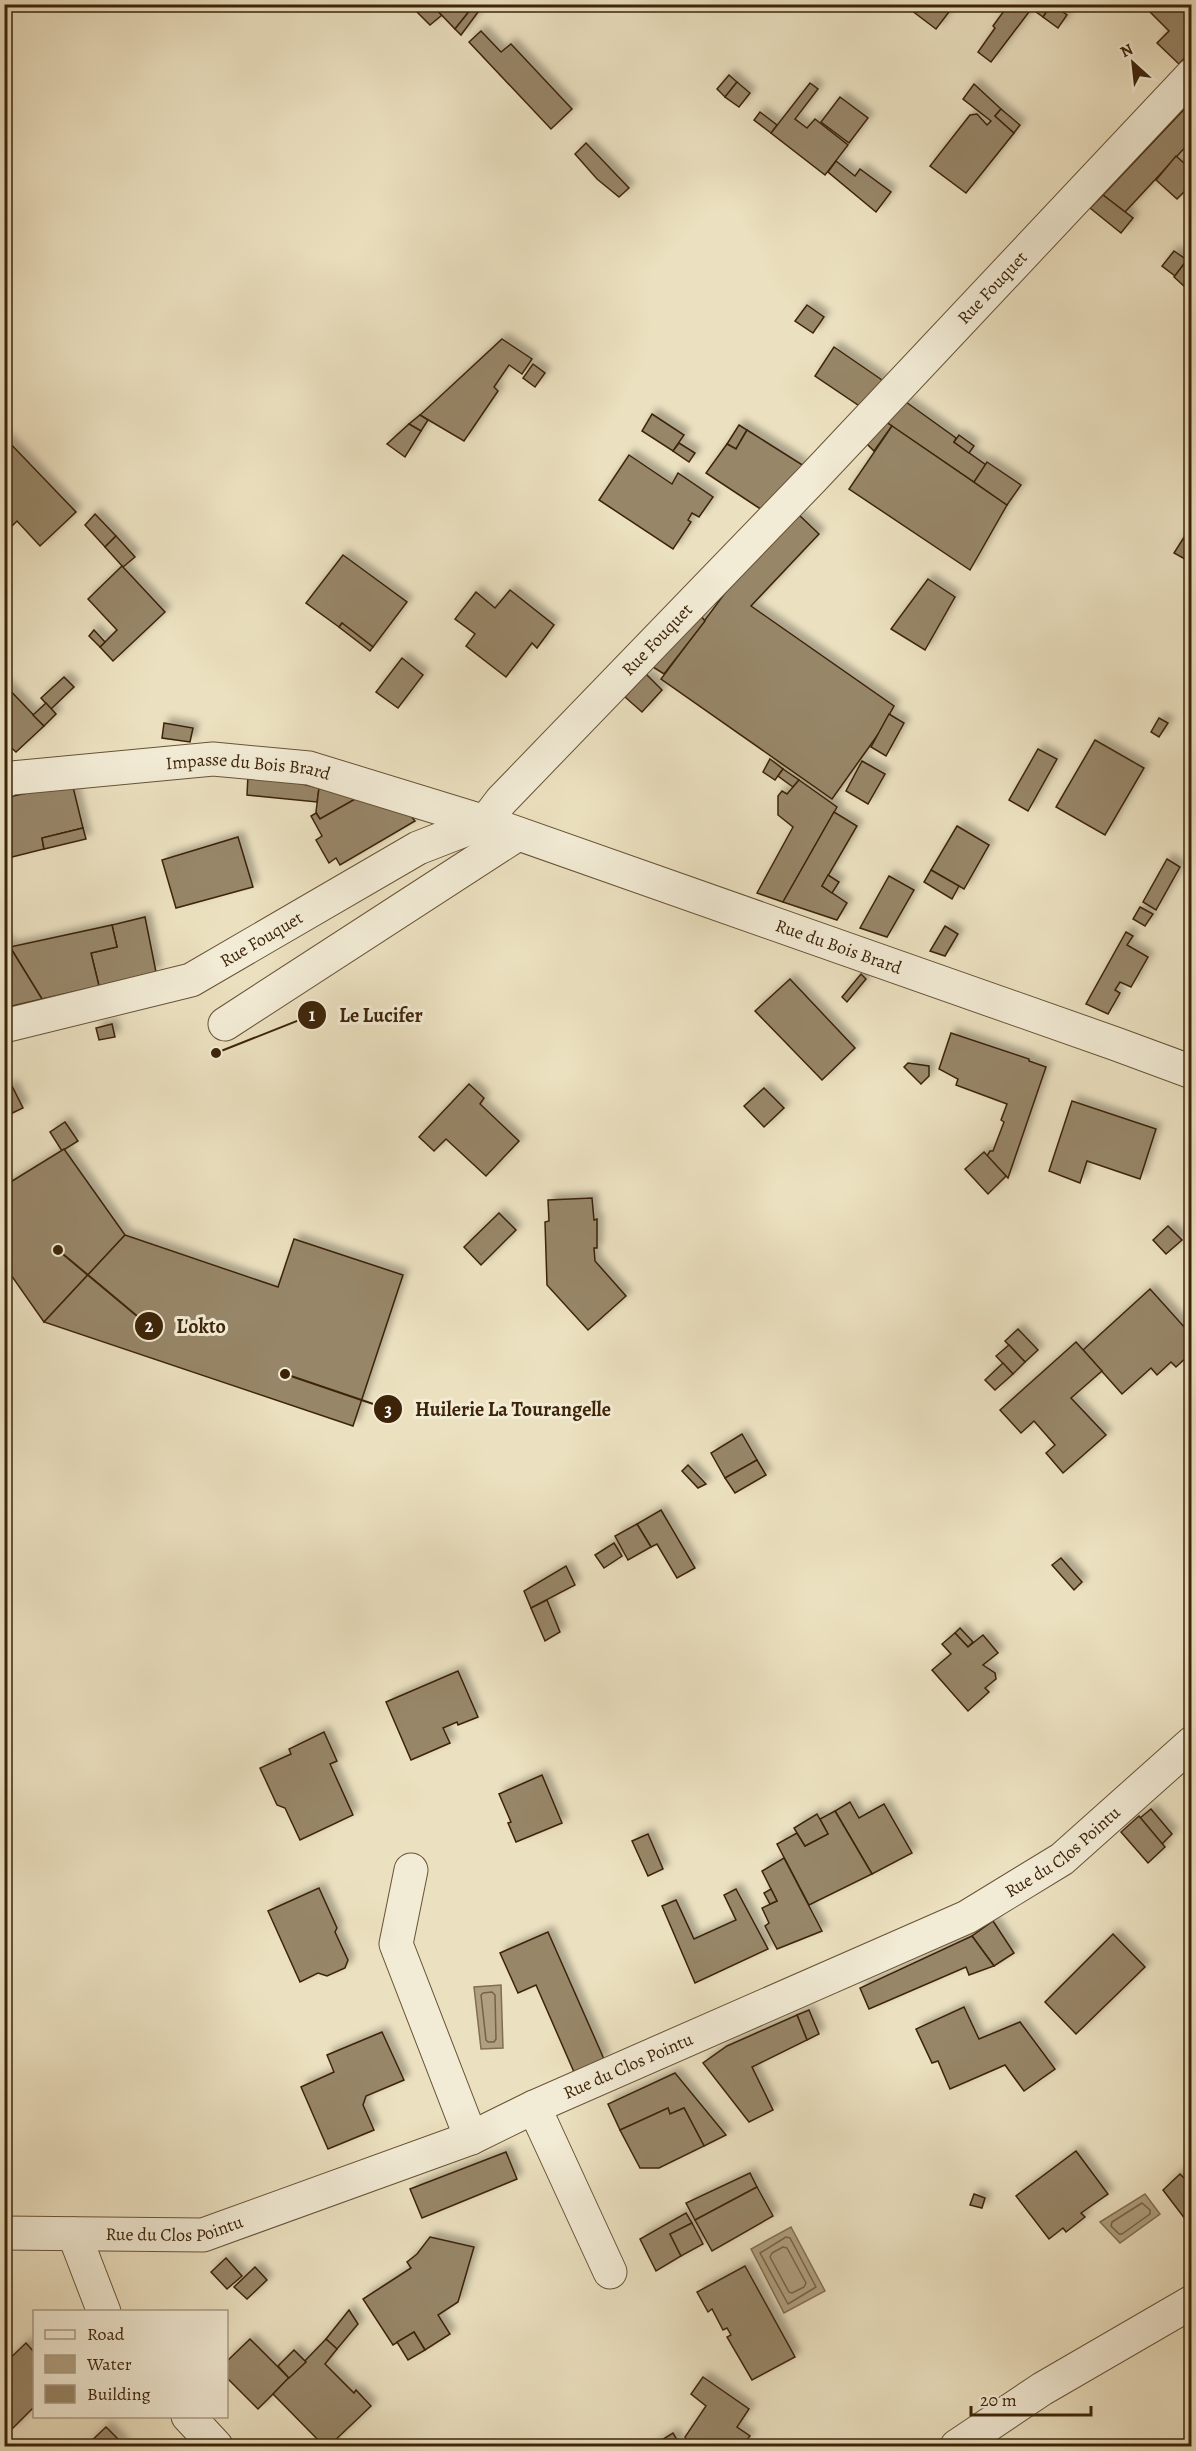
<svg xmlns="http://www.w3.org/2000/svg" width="1196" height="2451" font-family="Alegreya,serif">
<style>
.water{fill:#b0a081;stroke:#826e51;stroke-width:1.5}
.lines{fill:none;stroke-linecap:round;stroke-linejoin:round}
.shore{stroke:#766245;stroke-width:1.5}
.building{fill:#978668;stroke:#3d2409;stroke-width:1.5;filter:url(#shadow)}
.minor-casing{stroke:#685336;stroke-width:35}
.minor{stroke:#f2ebd5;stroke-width:33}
.labels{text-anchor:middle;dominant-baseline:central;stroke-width:6;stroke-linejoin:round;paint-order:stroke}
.street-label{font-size:18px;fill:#3d2409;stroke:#f2ebd5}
.leader{fill:none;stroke:#3d2409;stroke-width:2}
.callout-dot{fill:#3d2409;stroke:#f2ebd5;stroke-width:2}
.mark-label{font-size:18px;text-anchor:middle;font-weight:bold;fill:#fff}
.callout-label{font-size:20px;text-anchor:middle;font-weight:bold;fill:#3d2409;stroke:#f2ebd5;stroke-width:6;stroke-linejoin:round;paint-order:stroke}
</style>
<defs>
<filter id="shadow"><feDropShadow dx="5.5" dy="-5.5" stdDeviation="3" flood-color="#0004"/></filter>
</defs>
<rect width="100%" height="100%" fill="#ebe0bf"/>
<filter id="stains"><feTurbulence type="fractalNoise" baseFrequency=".00333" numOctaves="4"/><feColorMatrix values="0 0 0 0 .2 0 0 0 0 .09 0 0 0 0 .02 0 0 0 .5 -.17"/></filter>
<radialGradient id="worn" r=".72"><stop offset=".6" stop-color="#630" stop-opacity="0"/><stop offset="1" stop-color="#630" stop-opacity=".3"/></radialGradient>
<g class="water">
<path d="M501,1985L503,2048L481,2049L474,1987Z"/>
<path d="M1145,2194L1160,2214L1120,2243L1100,2222Z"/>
<path d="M791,2227L825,2291L784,2313L751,2249Z"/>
</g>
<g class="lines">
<g class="shore">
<path d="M492,1992L495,1995L496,2039L494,2042H488L486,2040L481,1995L483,1993Z"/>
<path d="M1142,2203L1150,2210V2214L1122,2234H1119L1111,2226L1112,2222Z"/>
<path d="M786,2237L790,2238L816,2287L788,2304L760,2253Z"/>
<path d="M783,2247L787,2248L806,2283L804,2287L792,2293L789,2292L770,2257L772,2253Z"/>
</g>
</g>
<g class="building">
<path d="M423,4H430L442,15L430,25L416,11Z"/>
<path d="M434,4H475L455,29L433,6Z"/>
<path d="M475,4H484L461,35L455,29Z"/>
<path d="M903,4H955L936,29Z"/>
<path d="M1009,4H1035L991,62L978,52L995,28L993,26Z"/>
<path d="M1035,4H1052L1043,17L1032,9Z"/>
<path d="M1052,4L1067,15L1058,28L1043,17Z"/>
<path d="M1156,4H1192V50L1179,64L1157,43L1169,31L1149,11Z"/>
<path d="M481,31L501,52L511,44L572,109L551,129L469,42Z"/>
<path d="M729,75L737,82L725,97L717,89Z"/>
<path d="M737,82L750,93L739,107L725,97Z"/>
<path d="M810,83L818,89L795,119L807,128L815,119L848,145L825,175L771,133Z"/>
<path d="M974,84L1001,109L995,116L1014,133L966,193L930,166L970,115L977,114L987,125L991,121L963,99Z"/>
<path d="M840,97L868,118L849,143L821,122Z"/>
<path d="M1192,101V140L1125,212L1103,195Z"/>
<path d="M1001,109L1020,125L1014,133L995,116Z"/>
<path d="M760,112L777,125L771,133L754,120Z"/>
<path d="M586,143L629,188L619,197L597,179L575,154Z"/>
<path d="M1176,156L1192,170V184L1177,199L1156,180Z"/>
<path d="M836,161L855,176L860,169L891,192L876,212L828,172Z"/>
<path d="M1103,195L1133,218L1121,233L1090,208Z"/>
<path d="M1174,251L1187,260L1175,276L1162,266Z"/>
<path d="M1187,260L1192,263V280L1186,288L1174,277Z"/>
<path d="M807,305L824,317L813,333L795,321Z"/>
<path d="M502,339L532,359L522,374L509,365L494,387L498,391L464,441L420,415Z"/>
<path d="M834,347L885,382L861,407L815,376Z"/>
<path d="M533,364L545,373L535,387L523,378Z"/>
<path d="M906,402L956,438L954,442L986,465L974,482L886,422Z"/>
<path d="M652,414L684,435L673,451L642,431Z"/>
<path d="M420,415L428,420L421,431L409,424Z"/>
<path d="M886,422L892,426L874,451L866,443Z"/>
<path d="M409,424L421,431L405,457L387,444Z"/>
<path d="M739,425L747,430L736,449L727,444Z"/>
<path d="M892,426L1007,505L970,570L849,489Z"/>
<path d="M747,430L804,466L762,510L706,473L727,444L736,449Z"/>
<path d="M959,435L974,446L969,453L954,442Z"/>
<path d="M4,437L76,512L40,546L17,521L11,527L4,520Z"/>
<path d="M679,443L695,453L689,462L673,451Z"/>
<path d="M629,455L672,484L678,473L713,497L699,517L692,513L688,520L691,522L673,549L599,500Z"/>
<path d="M987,462L1021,485L1007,505L974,482Z"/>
<path d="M95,514L116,536L105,547L85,525Z"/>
<path d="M798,514L819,534L751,606L894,706L879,733L832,799L661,679L731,585Z"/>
<path d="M1188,531L1192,533V563L1174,553Z"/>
<path d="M116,536L135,557L123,567L105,547Z"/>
<path d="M343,555L407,602L373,647L342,623L339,627L306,603Z"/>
<path d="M122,566L165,612L113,661L100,647L117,630L88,599Z"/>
<path d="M928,579L955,597L925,650L891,629Z"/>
<path d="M510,590L554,625L537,648L532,643L506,677L466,646L475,634L455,619L476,592L495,608Z"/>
<path d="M701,616L705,621L664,674L653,667Z"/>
<path d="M342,623L373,647L370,651L339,627Z"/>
<path d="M94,630L105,642L100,647L89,636Z"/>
<path d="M402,658L423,675L398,708L376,692Z"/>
<path d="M646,674L662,690L642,712L625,697Z"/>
<path d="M64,677L74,687L51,709L41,698Z"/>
<path d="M4,684L44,726L16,752L4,741Z"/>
<path d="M46,703L56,714L44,726L33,715Z"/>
<path d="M889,714L904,723L886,756L871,747Z"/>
<path d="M1159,718L1168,723L1159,737L1151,732Z"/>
<path d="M164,723L193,728L190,742L162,738Z"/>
<path d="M1095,740L1144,768L1105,835L1056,807Z"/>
<path d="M1038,749L1057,759L1028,811L1009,800Z"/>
<path d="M770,759L783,769L775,780L763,772Z"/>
<path d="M862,761L885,774L868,804L846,791Z"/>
<path d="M783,769L799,780L793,787L778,776Z"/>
<path d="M248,775H265L319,788L317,802L247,795Z"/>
<path d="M799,780L837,807L783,902L757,893L793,827L778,815V796L782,791L787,794Z"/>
<path d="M73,787L83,828L42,838L44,849L4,859V798L27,793Z"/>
<path d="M319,788L357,798L320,819L316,812Z"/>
<path d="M357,798L410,815L415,821L340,865L336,858L329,863L316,840L322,836L311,816L316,813L320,819Z"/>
<path d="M834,812L857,826L822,886L847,903L837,920L783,902Z"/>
<path d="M957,826L989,845L964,889L931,870Z"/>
<path d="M83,828L86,839L44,849L42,838Z"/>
<path d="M238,837L253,887L176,908L162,860Z"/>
<path d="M1167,859L1180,867L1156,910L1143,902Z"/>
<path d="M931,870L959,886L952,899L924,882Z"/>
<path d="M828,875L839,882L832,893L822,886Z"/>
<path d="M889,876L914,890L887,937L860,928Z"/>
<path d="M1140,907L1153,914L1145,926L1133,919Z"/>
<path d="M145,917L156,972L99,986L91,953L117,947L112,925Z"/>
<path d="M112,925L117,947L91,953L99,986L42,999L10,947Z"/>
<path d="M945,926L958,934L945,956L930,951Z"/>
<path d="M1126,932L1133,936L1127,945L1148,957L1131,987L1120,982L1115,990L1120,993L1108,1014L1086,1004Z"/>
<path d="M4,939L10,947L42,999L4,1008Z"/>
<path d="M861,974L866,979L847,1002L842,997Z"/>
<path d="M790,979L855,1048L822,1080L755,1011Z"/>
<path d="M112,1024L115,1037L99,1040L96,1028Z"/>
<path d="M951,1033L1029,1059V1061L1046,1067L1008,1178L987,1156L990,1151H993L1004,1122L1001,1120L1007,1104L956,1085L958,1079L939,1069Z"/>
<path d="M908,1063L929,1066V1076L921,1084L904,1067Z"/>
<path d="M469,1084L484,1098L480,1104L519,1141L486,1176L446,1139L434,1151L419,1137Z"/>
<path d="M12,1086L23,1108L4,1117V1090Z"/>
<path d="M764,1088L784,1108L764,1127L744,1106Z"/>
<path d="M1072,1101L1156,1129L1140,1179L1087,1161L1080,1183L1049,1171Z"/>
<path d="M65,1122L78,1141L62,1151L50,1132Z"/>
<path d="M64,1149L125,1235L44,1322L4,1265V1186Z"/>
<path d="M984,1152L1006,1176L988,1194L965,1169Z"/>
<path d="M592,1198L594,1220L597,1219V1248H594L595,1261L626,1296L588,1330L547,1285L545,1222L549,1221L548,1200Z"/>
<path d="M499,1213L516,1230L481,1265L464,1247Z"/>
<path d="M1168,1226L1182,1240L1166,1254L1153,1240Z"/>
<path d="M125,1235L278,1287L294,1239L403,1275L353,1426L44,1322Z"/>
<path d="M1150,1289L1186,1329L1192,1323V1356L1190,1354L1176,1367L1171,1362L1157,1375L1151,1368L1122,1394L1083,1350Z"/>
<path d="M1018,1329L1038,1350L1025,1362L1005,1341Z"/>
<path d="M1076,1342L1102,1371L1071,1398L1106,1435L1063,1473L1046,1453L1055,1445L1034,1421L1021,1433L1000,1410Z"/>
<path d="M1009,1345L1025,1362L1013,1374L996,1356Z"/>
<path d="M1003,1363L1013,1374L995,1390L985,1380Z"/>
<path d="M742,1434L757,1460L725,1478L711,1453Z"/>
<path d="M757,1460L766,1475L735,1493L725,1478Z"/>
<path d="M688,1465L706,1484L698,1488L682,1471Z"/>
<path d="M661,1510L695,1568L677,1578L657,1544L651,1547L637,1524Z"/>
<path d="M637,1524L651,1547L628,1560L615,1536Z"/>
<path d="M614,1543L622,1556L604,1568L595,1555Z"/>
<path d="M1061,1558L1082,1582L1074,1590L1052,1565Z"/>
<path d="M566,1566L575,1585L531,1608L524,1591Z"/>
<path d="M547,1600L560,1632L545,1641L531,1608Z"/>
<path d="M960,1628L973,1642L968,1647L955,1633Z"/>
<path d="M955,1633L968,1647L983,1635L998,1653L983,1665L995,1673L996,1679L985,1688L989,1692L968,1711L932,1670L951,1654L942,1644Z"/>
<path d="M458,1671L478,1717L458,1725L457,1722L443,1728L450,1743L411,1760L386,1702Z"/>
<path d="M324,1732L337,1761L330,1764L353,1815L300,1840L285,1808L277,1805L260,1768L291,1754L289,1749Z"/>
<path d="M542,1775L562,1823L516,1842L508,1823L511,1822L499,1794Z"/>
<path d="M850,1802L859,1818L884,1804L912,1853L872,1874L835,1811Z"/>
<path d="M1151,1809L1172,1834L1162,1844L1140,1818Z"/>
<path d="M835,1811L872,1874L809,1905L777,1844L797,1833L805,1846L828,1834L820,1819Z"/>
<path d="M817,1814L828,1834L805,1846L794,1828Z"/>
<path d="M1139,1816L1165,1847L1148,1863L1121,1832Z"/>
<path d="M648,1834L663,1869L648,1876L632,1841Z"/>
<path d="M784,1858L822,1931L777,1949L765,1926L769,1923L762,1908L777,1901L762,1871Z"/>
<path d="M319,1888L337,1928L335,1932L348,1960L345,1968L327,1976L318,1973L300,1982L268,1911Z"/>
<path d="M736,1889L768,1949L695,1983L662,1906L676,1900L694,1939L736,1920L724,1895Z"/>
<path d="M771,1889L777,1901L770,1904L764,1893Z"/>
<path d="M993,1921L1014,1953L994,1966L972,1936Z"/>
<path d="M548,1932L604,2059L574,2072L536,1985L518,1993L500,1953Z"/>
<path d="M1113,1934L1145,1967L1076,2034L1045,2002Z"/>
<path d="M972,1936L994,1966L969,1975L966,1967L869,2009L860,1988Z"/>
<path d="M964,2007L979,2039L1020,2022L1055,2069L1024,2091L1005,2065L950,2089L938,2061L932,2063L916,2029Z"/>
<path d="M809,2010L819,2034L807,2040L797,2015Z"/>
<path d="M797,2015L807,2040L752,2067L773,2110L749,2122L703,2063L727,2046Z"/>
<path d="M382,2032L404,2080L366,2096L363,2105L374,2130L328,2149L301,2087L334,2072L327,2055Z"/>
<path d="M675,2073L726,2135L704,2146L684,2108L670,2114L668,2108L620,2130L608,2104Z"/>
<path d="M668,2108L670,2114L684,2108L704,2146L659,2168H640L620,2130Z"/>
<path d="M1076,2151L1108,2194L1081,2213L1085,2217L1066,2232L1063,2228L1049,2239L1016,2196Z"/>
<path d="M506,2152L517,2179L422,2218L410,2189Z"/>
<path d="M750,2173L757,2187L695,2220L686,2203Z"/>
<path d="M1180,2174L1192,2186V2228L1163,2190Z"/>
<path d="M757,2187L773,2216L712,2251L695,2220Z"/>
<path d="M974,2194L985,2198L982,2208L970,2205Z"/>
<path d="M686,2213L692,2223L670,2234L681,2256L656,2271L640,2239Z"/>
<path d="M692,2223L703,2244L681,2256L670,2234Z"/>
<path d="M430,2237L474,2247L458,2302L438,2315L450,2334L425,2350L414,2332L393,2345L363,2299L411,2268L407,2262L417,2254Z"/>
<path d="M226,2258L242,2276L227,2289L211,2272Z"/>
<path d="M745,2266L795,2357L752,2380L727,2337L731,2335L727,2328L723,2330L712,2309L708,2312L697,2292Z"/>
<path d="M255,2267L267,2280L247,2299L234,2287Z"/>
<path d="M349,2310L358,2324L337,2349L326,2339Z"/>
<path d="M414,2332L425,2350L408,2360L397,2342Z"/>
<path d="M250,2339L289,2378L258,2409L226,2377V2362Z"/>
<path d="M326,2339L337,2349L325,2364L354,2393L356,2390L371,2406L329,2446H324L273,2394Z"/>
<path d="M26,2343L34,2352V2407L11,2430L4,2424V2364Z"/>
<path d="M294,2350L306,2362L289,2378L278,2366Z"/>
<path d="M703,2377L749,2409L737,2427L750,2436L742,2446H652L673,2433L680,2445L687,2441L685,2437L706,2406L691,2394Z"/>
<path d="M106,2427L125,2446H86Z"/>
</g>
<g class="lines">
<defs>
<g id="minor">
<path id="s1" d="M4,781L12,778L213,759L309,768L485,822L1116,1044L1192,1072"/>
<path d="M225,1024L518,834"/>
<path id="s2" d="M4,1026L191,980L418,848L485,822L501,801L812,479L1192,75"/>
<path d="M411,1870L396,1944L471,2138"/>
<path d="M534,2107L610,2272"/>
<path id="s3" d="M4,2233L203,2235L471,2138L534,2107L967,1917L1062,1859L1192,1743"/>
<path d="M74,2234L104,2312"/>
<path d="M188,2416L216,2446"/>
<path d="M957,2446L1042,2389L1192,2302"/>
</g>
</defs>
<use href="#minor" class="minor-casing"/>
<use href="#minor" class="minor"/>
</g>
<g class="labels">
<g class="street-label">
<text stroke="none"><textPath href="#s2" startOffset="1264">Rue Fouquet</textPath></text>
<text stroke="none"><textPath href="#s2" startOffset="778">Rue Fouquet</textPath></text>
<text stroke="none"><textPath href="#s1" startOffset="246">Impasse du Bois Brard</textPath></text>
<text stroke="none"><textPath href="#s2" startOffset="274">Rue Fouquet</textPath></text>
<text stroke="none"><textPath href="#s1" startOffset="866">Rue du Bois Brard</textPath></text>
<text stroke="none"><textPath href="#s3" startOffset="1143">Rue du Clos Pointu</textPath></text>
<text stroke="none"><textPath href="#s3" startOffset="657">Rue du Clos Pointu</textPath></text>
<text stroke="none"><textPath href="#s3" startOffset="171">Rue du Clos Pointu</textPath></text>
</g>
</g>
<path class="leader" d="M216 1053L312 1015M58 1250L149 1326M285 1374L388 1409"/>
<g class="callout-dot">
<circle cx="216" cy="1053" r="6"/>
<circle cx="58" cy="1250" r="6"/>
<circle cx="285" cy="1374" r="6"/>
<circle cx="312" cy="1015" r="15"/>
<circle cx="149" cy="1326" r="15"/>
<circle cx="388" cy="1409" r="15"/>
</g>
<g class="mark-label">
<text x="312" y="1021">1</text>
<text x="149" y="1332">2</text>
<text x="388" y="1416">3</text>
</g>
<g class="callout-label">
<text x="381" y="1022">Le Lucifer</text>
<text x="201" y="1333">L'okto</text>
<text x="513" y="1416">Huilerie La Tourangelle</text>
</g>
<rect width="1196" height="2451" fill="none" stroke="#ebe0bf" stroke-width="24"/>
<rect x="6" y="6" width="1184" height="2439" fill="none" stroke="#3d2409" stroke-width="3"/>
<rect x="12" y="12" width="1172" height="2427" fill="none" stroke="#3d2409" stroke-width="1.5"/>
<rect x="33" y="2310" width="195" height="108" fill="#f2ebd5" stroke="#aa9b83" stroke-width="1.5"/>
<rect x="45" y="2330" width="30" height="9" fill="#f2ebd5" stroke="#aa9b83" stroke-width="1.5"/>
<text x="87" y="2340" font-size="18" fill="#3d2409">Road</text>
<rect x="45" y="2355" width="30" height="18" fill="#b0a081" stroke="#aa9b83" stroke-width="1.5"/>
<text x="87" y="2370" font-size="18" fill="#3d2409">Water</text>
<rect x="45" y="2385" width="30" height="18" fill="#978668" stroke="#aa9b83" stroke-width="1.5"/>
<text x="87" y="2400" font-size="18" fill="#3d2409">Building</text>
<g transform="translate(1133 63) rotate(333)" stroke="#f2ebd5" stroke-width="4.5" paint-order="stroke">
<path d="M0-4.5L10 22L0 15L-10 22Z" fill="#3d2409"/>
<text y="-9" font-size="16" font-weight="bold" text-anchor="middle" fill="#3d2409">N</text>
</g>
<path d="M971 2406v9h120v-9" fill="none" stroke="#3d2409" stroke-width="3"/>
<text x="980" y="2406" font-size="18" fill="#3d2409" stroke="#f2ebd5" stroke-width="4.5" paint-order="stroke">20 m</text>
<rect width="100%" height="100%" filter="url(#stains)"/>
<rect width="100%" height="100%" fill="url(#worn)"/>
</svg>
